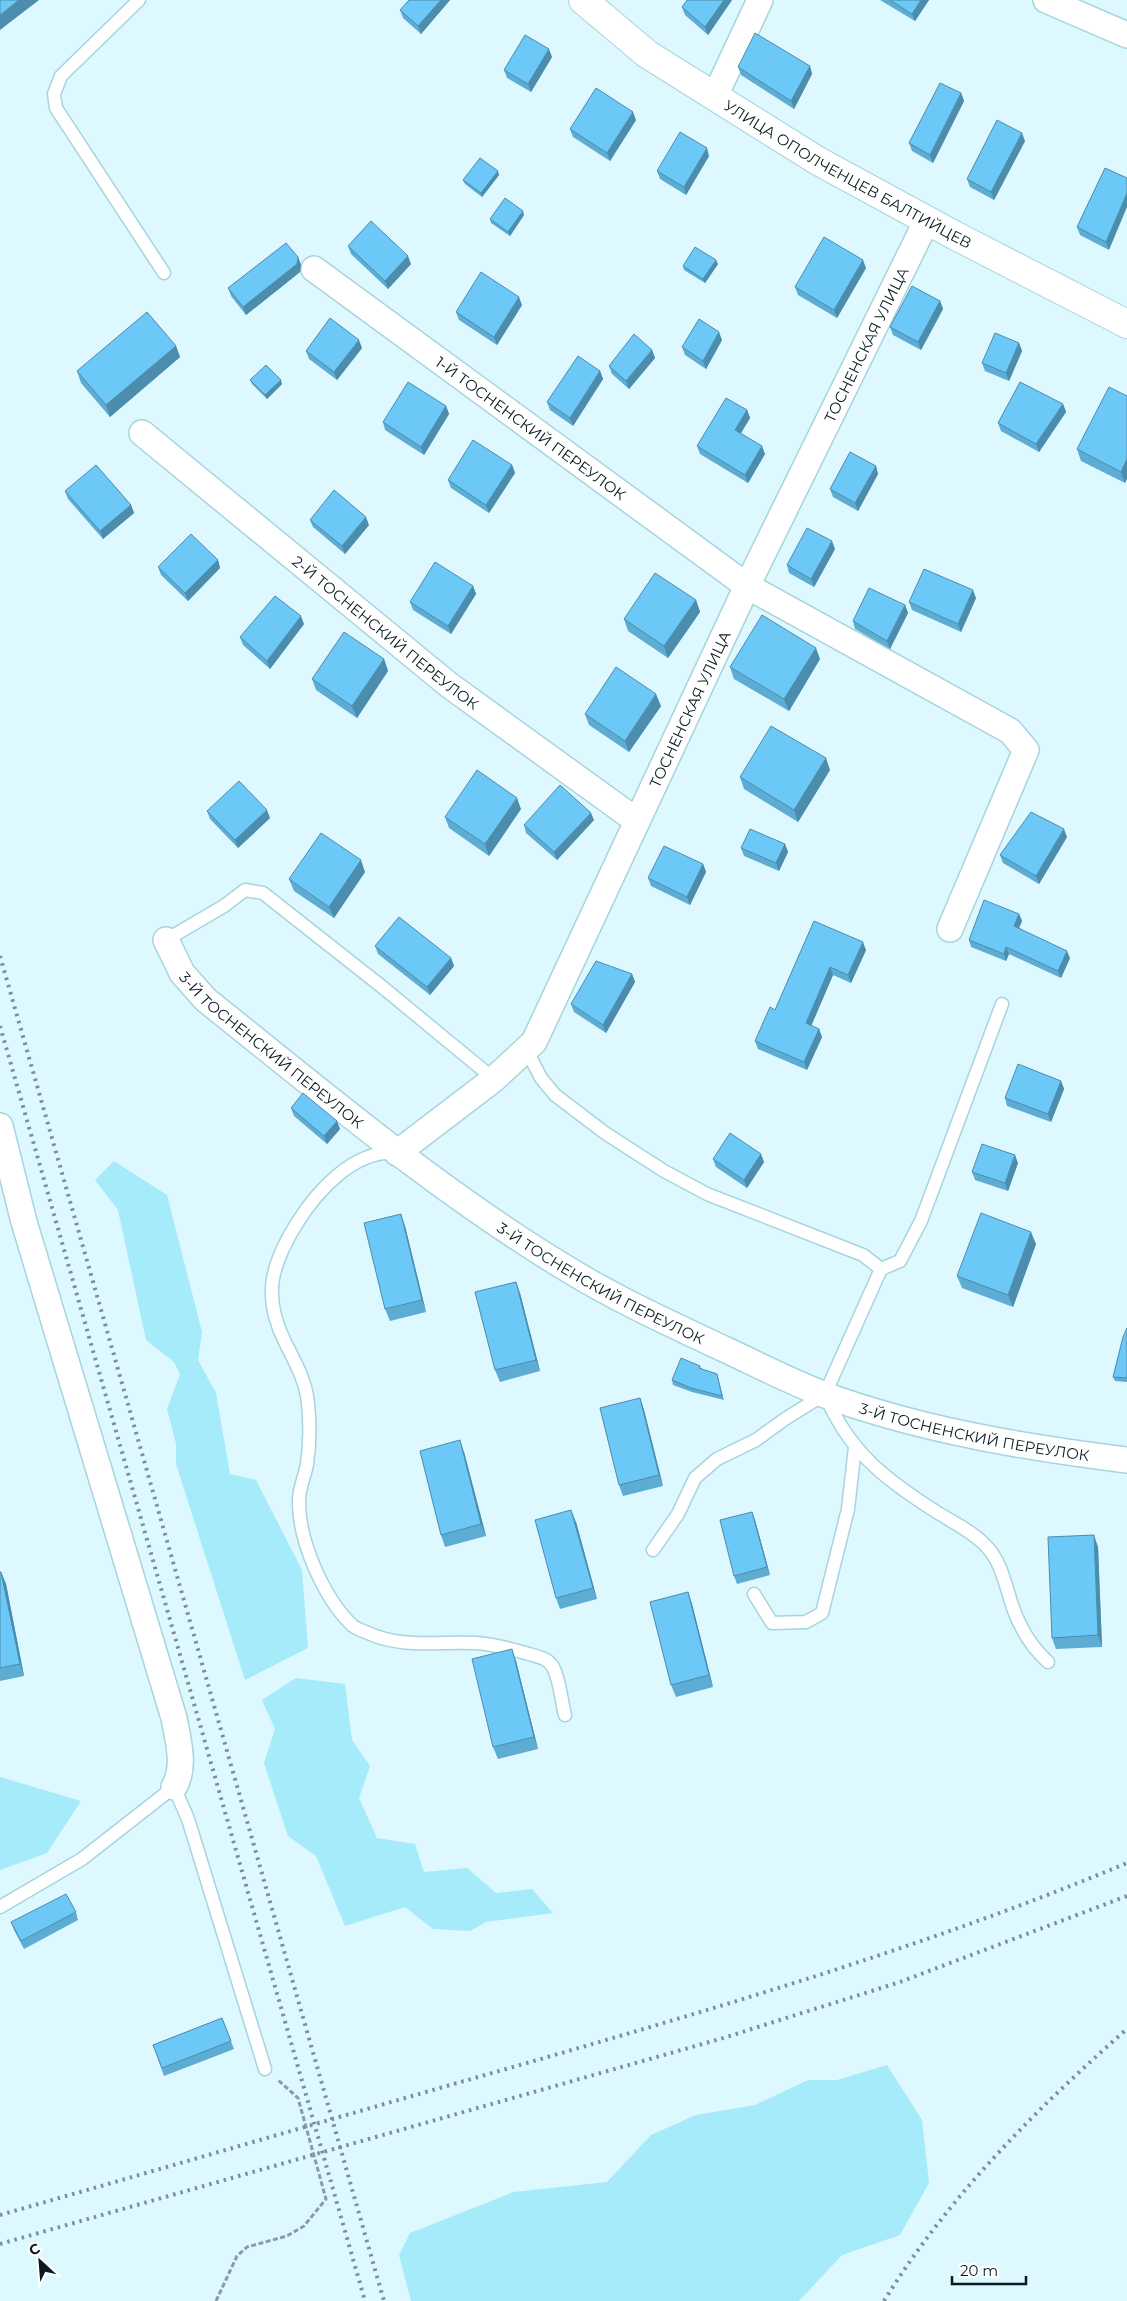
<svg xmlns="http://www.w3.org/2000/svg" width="1127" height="2301" font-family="Montserrat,sans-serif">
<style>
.green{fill:#a6ebf9}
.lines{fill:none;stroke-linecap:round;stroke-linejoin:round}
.service-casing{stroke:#a7d4dd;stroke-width:15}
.minor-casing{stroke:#a7d4dd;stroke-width:28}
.secondary-casing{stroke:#a7d4dd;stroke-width:30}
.path{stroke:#869da2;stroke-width:3;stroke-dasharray:5 2.5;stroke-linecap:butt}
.service{stroke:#fff;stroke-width:12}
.minor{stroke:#fff;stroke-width:25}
.secondary{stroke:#fff;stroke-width:28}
.rail{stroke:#799094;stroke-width:4;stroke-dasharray:2.5 5;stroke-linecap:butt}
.wall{fill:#5dacd4}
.shaded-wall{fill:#4c8cac}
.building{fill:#6cc8f6;stroke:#4c8cac}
.labels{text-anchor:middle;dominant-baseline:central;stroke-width:5;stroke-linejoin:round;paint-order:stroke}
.street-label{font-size:15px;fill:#091b1e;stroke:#fff}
</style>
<rect width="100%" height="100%" fill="#ddf8fe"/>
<g class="green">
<path d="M114,1161L167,1195L202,1332L198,1360L216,1393L230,1474L256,1480L302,1570L308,1648L245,1680L176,1464V1444L167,1409L180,1374L174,1362L146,1340L118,1210L95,1180Z"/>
<path d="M296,1678L345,1684L352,1740L370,1766L359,1798L377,1838L415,1844L424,1872L467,1868L496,1893L532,1889L553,1913L486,1922L470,1931L433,1929L405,1907L345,1926L316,1856L288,1836L264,1763L275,1729L262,1700Z"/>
<path d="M0,1777L81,1801L47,1853L0,1870Z"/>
<path d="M887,2065L922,2120L929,2183L900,2235L842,2255L799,2301H411L399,2255L410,2233L514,2192L607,2182L651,2135L696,2115L755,2105L808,2080H837Z"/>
</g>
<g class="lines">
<defs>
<g id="service">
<path d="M139,0L61,76L54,94L56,108L164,273"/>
<path d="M166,940L224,906L245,890L263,893L381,986L494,1079"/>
<path d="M526,1049L541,1078L555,1095L605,1133L664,1171L707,1194L863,1255L881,1269"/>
<path d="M395,1153C354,1150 317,1191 297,1223C271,1265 262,1296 285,1342C295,1362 306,1381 308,1403C310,1423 310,1444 307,1464C305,1476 299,1488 299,1500C298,1540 324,1599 353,1626C357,1629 363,1631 368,1633C403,1649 439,1641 476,1643C494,1644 512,1649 529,1654C538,1657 548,1658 553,1667C560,1680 561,1700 565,1715"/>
<path d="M825,1394C848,1451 886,1480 935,1511C952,1522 972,1531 986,1546C1002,1562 1006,1588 1013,1608C1021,1630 1031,1647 1048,1662"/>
<path d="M653,1550L678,1514L695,1478L717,1459L756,1440L785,1419L825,1394L881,1269L900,1261L921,1221L1002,1004"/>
<path d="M754,1594L772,1623L806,1622L822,1613L848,1509L855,1447"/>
<path d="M0,1907L82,1859L174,1787L188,1819L265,2069"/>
</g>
<g id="minor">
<path d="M1046,0L1127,35"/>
<path d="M715,96L760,0"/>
<path id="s1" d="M314,269L747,586L1010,731L1026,750L950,929"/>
<path id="s2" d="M142,433L449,685L637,821"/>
<path id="s3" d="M166,940L182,973L206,1000C324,1094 439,1192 569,1270C618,1300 671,1324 724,1349C761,1366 800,1387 839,1400C932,1432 1030,1448 1127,1460"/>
<path d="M0,1126L24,1222L174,1718C178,1740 186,1767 174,1787"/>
<path id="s4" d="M397,1153L494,1079L534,1042L747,586L927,220"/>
</g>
<g id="secondary">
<path id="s5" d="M583,0L647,54L818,161L954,235L1127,324"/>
</g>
</defs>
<use href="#service" class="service-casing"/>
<use href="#minor" class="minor-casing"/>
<use href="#secondary" class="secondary-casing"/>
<path class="path" d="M216,2301L237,2256L247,2247L287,2236L304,2226L326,2199L298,2098L278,2080"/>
<use href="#service" class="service"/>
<use href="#minor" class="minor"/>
<use href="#secondary" class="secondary"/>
<g class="rail">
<path d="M0,956L384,2301"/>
<path d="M0,1026L365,2301"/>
<path d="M0,2215C171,2166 342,2116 513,2067C721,2007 928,1946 1127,1863"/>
<path d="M0,2244L720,2039L900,1982L1127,1896"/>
<path d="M884,2301C948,2197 1036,2109 1127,2029"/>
</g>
</g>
<g class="wall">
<path d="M450,0L421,34L403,18L400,10Z"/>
<path d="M732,0L708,35L685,15L682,7Z"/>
<path d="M880,0H929L915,21Z"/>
<path d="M552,57L531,92L507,78L504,70Z"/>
<path d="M810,66L812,74L794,109L741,75L738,67Z"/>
<path d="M961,93L964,101L933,163L912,151L909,143Z"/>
<path d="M636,120L610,161L573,137L570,129Z"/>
<path d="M1025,141L994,200L970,187L967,179Z"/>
<path d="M709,156L686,195L660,179L657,171Z"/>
<path d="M1105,168L1109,250L1080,235L1077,227Z"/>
<path d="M499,175L482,197L465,184L463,180Z"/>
<path d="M524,215L510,236L491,223L490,219Z"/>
<path d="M348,246L411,264L388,289L351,254Z"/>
<path d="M298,257L301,265L300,272L246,315L231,296L228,288Z"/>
<path d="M718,264L705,283L684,270L683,266Z"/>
<path d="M866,268L837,318L798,295L795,287Z"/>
<path d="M940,301L943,309L921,350L893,335L890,327Z"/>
<path d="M522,305L497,345L459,320L456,312Z"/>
<path d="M722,340L706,369L685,355L682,347Z"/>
<path d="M1019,343L1022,351L1009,381L985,371L982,363Z"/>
<path d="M176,346L180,357L110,417L81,383L77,371Z"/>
<path d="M362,348L337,380L309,359L306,351Z"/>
<path d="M652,350L655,358L629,389L612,374L609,366Z"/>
<path d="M600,371L603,379L573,426L550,410L547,402Z"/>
<path d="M250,380L282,384L267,399L252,384Z"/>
<path d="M1127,396L1125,483L1081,461L1077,449Z"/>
<path d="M1063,404L1066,412L1039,452L1001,431L998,423Z"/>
<path d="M446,406L449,414L424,455L385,430L383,422Z"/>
<path d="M747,410L750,418L741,433L765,454L748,483L700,454L697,446Z"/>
<path d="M512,465L515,473L489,513L451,488L448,480Z"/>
<path d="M876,466L878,474L858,511L833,497L830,489Z"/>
<path d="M65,491L131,505L134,513L103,539L68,499Z"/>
<path d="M310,520L369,525L345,554L313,527Z"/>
<path d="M835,549L814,587L789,573L787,565Z"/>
<path d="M218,560L220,568L188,601L161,575L158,567Z"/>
<path d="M473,586L476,594L451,634L413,610L410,602Z"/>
<path d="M976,598L961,632L912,610L909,602Z"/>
<path d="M696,600L700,612L668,658L628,631L624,619Z"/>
<path d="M905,605L908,613L890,649L855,629L853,621Z"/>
<path d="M304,624L270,669L243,645L240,637Z"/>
<path d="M384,659L388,671L357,718L316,690L312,679Z"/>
<path d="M820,659L789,711L734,679L730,667Z"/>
<path d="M661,706L629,752L589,725L585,714Z"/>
<path d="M830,770L798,822L744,789L740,777Z"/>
<path d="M521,809L489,856L449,828L445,817Z"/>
<path d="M207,811L270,818L238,848L210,819Z"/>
<path d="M594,820L557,860L526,833L524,825Z"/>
<path d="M1067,837L1039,884L1003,863L1000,855Z"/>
<path d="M785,844L788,852L779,871L744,856L741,848Z"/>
<path d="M703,864L706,872L690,905L651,886L648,878Z"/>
<path d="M365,872L334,918L294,891L289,879Z"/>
<path d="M1019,914L1022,921L1019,928L1070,958L1061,978L1009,954L1006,961L971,947L969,940Z"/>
<path d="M814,921L866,950L851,983L833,975L811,1026L819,1029L822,1037L807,1070L758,1049L755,1041L775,1010Z"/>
<path d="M375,946L451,958L454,966L430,995L378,954Z"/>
<path d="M632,974L635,982L606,1033L574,1012L571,1004Z"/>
<path d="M1061,1081L1064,1089L1051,1122L1007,1106L1005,1098Z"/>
<path d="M291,1108L340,1129L327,1144L294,1116Z"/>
<path d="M713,1159L764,1162L747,1188L716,1167Z"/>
<path d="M1018,1163L1008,1191L975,1180L972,1172Z"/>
<path d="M405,1226L426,1312L390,1321L385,1309Z"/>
<path d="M1036,1244L1013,1307L962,1288L957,1276Z"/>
<path d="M520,1293L540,1371L500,1382L495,1370Z"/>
<path d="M1127,1328V1382L1115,1381L1113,1377Z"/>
<path d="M700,1366L701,1369L717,1374L724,1400L692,1392L673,1385L672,1380Z"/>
<path d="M640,1398L644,1410L663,1486L623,1496L619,1485Z"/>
<path d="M464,1452L486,1536L445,1547L441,1535Z"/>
<path d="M752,1512L755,1520L770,1575L737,1584L734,1576Z"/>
<path d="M576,1522L597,1599L560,1609L556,1598Z"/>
<path d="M1098,1547L1102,1647L1056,1649L1052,1638Z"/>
<path d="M0,1572H1L6,1584L24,1676L0,1681Z"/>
<path d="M688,1592L692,1604L713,1687L676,1697L671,1685Z"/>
<path d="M516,1661L538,1749L498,1759L493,1747Z"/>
<path d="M76,1912L78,1920L24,1949L14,1930L11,1922Z"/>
<path d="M222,2018L234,2049L164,2076L153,2045Z"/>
</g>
<g class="shaded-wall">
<path d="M19,0H39L0,30V15Z"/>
<path d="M441,0H450L421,34L418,26Z"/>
<path d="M724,0H732L708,35L705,27Z"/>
<path d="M921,0H929L915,21L912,14Z"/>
<path d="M549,49L552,57L531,92L528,84Z"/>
<path d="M810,66L812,74L794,109L791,101Z"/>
<path d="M961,93L964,101L933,163L930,155Z"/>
<path d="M633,112L636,120L610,161L607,153Z"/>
<path d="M1022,133L1025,141L994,200L991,192Z"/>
<path d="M707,148L709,156L686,195L684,187Z"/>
<path d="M498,171L499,175L482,197L481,193Z"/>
<path d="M1127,193V207L1109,250L1106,242Z"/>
<path d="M523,211L524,215L510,236L508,232Z"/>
<path d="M408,256L411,264L388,289L385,281Z"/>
<path d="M298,257L301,265L300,272L246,315L243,307Z"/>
<path d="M716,260L718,264L705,283L703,279Z"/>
<path d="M863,260L866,268L837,318L834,310Z"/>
<path d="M519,297L522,305L497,345L494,337Z"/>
<path d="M940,301L943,309L921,350L918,342Z"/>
<path d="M719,332L722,340L706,369L703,361Z"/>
<path d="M359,340L362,348L337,380L334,372Z"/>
<path d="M1019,343L1022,351L1009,381L1006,373Z"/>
<path d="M176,346L180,357L110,417L106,405Z"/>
<path d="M652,350L655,358L629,389L626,381Z"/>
<path d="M600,371L603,379L573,426L570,418Z"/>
<path d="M281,380L282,384L267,399L265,395Z"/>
<path d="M1063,404L1066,412L1039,452L1036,444Z"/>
<path d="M446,406L449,414L424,455L421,447Z"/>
<path d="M747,410L750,418L738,438L735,430Z"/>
<path d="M762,446L765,454L748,483L745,475Z"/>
<path d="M1127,459V479L1125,483L1121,472Z"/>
<path d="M512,465L515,473L489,513L486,505Z"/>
<path d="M876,466L878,474L858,511L855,503Z"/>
<path d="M131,505L134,513L103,539L100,531Z"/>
<path d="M366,517L369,525L345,554L342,546Z"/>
<path d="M832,541L835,549L814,587L811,579Z"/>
<path d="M218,560L220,568L188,601L185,593Z"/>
<path d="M473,586L476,594L451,634L448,626Z"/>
<path d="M973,590L976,598L961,632L958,624Z"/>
<path d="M696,600L700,612L668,658L664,646Z"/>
<path d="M905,605L908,613L890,649L887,641Z"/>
<path d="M301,616L304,624L270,669L267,661Z"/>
<path d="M816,648L820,659L789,711L784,699Z"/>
<path d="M384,659L388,671L357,718L352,706Z"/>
<path d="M656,694L661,706L629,752L625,741Z"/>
<path d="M826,758L830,770L798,822L794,810Z"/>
<path d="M517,798L521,809L489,856L485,844Z"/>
<path d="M267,810L270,818L238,848L235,840Z"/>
<path d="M591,813L594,820L557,860L554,852Z"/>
<path d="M1064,829L1067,837L1039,884L1036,876Z"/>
<path d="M785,844L788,852L779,871L776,863Z"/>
<path d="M361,860L365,872L334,918L329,907Z"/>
<path d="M703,864L706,872L690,905L687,897Z"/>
<path d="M1019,914L1022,921L1017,933L1014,926Z"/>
<path d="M863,942L866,950L851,983L848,975Z"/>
<path d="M1006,947L1009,954L1006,961L1004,954Z"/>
<path d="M1067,951L1070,958L1061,978L1058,971Z"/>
<path d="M451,958L454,966L430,995L427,987Z"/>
<path d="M830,967L833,975L809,1031L806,1023Z"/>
<path d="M632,974L635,982L606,1033L603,1025Z"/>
<path d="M819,1029L822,1037L807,1070L804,1062Z"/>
<path d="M1061,1081L1064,1089L1051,1122L1048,1114Z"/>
<path d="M337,1121L340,1129L327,1144L324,1136Z"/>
<path d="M761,1154L764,1162L747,1188L744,1180Z"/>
<path d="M1015,1155L1018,1163L1008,1191L1005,1183Z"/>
<path d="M401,1214L405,1226L426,1312L422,1300Z"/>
<path d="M1031,1232L1036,1244L1013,1307L1008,1295Z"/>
<path d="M516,1282L520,1293L540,1371L536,1360Z"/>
<path d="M640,1398L644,1410L663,1486L659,1475Z"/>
<path d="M460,1440L464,1452L486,1536L481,1524Z"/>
<path d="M571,1510L576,1522L597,1599L593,1588Z"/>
<path d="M752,1512L755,1520L770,1575L767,1567Z"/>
<path d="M1094,1535L1098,1547L1102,1647L1098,1635Z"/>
<path d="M1,1572L6,1584L24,1676L20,1664Z"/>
<path d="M688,1592L692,1604L713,1687L709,1675Z"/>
<path d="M512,1649L516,1661L538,1749L534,1737Z"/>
</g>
<g class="building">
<path d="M0,0H19L0,15Z"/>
<path d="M409,0H441L418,26L400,10Z"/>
<path d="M687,0H724L705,27L682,7Z"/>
<path d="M890,0H921L912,14Z"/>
<path d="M755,33L810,66L791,101L738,67Z"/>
<path d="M525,35L549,49L528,84L504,70Z"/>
<path d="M940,83L961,93L930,155L909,143Z"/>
<path d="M596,88L633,112L607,153L570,129Z"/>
<path d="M997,120L1022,133L991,192L967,179Z"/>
<path d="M680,132L707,148L684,187L657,171Z"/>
<path d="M480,158L498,171L481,193L463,180Z"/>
<path d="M1105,168L1127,178V193L1106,242L1077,227Z"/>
<path d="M505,198L523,211L508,232L490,219Z"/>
<path d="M371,221L408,256L385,281L348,246Z"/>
<path d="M824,237L863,260L834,310L795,287Z"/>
<path d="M286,243L298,257L297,264L243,307L228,288Z"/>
<path d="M695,247L716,260L703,279L683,266Z"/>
<path d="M481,272L519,297L494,337L456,312Z"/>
<path d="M912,286L940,301L918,342L890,327Z"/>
<path d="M147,312L176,346L106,405L77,371Z"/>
<path d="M330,318L359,340L334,372L306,351Z"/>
<path d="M699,319L719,332L703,361L682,347Z"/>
<path d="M995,333L1019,343L1006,373L982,363Z"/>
<path d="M634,334L652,350L626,381L609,366Z"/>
<path d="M578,356L600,371L570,418L547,402Z"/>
<path d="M266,365L281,380L265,395L250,380Z"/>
<path d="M408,382L446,406L421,447L383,422Z"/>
<path d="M1020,382L1063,404L1036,444L998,423Z"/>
<path d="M1109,387L1127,396V459L1121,472L1077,449Z"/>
<path d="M726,398L747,410L735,430L762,446L745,475L697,446Z"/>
<path d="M473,440L512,465L486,505L448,480Z"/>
<path d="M850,452L876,466L855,503L830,489Z"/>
<path d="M96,465L131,505L100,531L65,491Z"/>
<path d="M334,490L366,517L342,546L310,520Z"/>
<path d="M807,528L832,541L811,579L787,565Z"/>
<path d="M191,534L218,560L185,593L158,567Z"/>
<path d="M435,562L473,586L448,626L410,602Z"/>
<path d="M924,569L973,590L958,624L909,602Z"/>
<path d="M655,573L696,600L664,646L624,619Z"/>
<path d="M869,588L905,605L887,641L853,621Z"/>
<path d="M275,596L301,616L267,661L240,637Z"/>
<path d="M762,615L816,648L784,699L730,667Z"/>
<path d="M344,632L384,659L352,706L312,679Z"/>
<path d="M616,667L656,694L625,741L585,714Z"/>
<path d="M771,726L826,758L794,810L740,777Z"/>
<path d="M477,770L517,798L485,844L445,817Z"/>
<path d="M239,781L267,810L235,840L207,811Z"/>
<path d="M560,785L591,813L554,852L524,825Z"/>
<path d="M1031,812L1064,829L1036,876L1000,855Z"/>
<path d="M750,829L785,844L776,863L741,848Z"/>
<path d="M321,833L361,860L329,907L289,879Z"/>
<path d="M664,846L703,864L687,897L648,878Z"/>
<path d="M984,900L1019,914L1014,926L1067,951L1058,971L1006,947L1004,954L969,940Z"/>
<path d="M399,917L451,958L427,987L375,946Z"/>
<path d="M814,921L863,942L848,975L830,967L806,1023L819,1029L804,1062L755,1041L770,1007L775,1010Z"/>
<path d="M596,961L632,974L603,1025L571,1004Z"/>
<path d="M1018,1064L1061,1081L1048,1114L1005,1098Z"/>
<path d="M303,1093L337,1121L324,1136L291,1108Z"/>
<path d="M730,1133L761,1154L744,1180L713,1159Z"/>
<path d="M982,1144L1015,1155L1005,1183L972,1172Z"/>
<path d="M981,1213L1031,1232L1008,1295L957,1276Z"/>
<path d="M401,1214L422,1300L385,1309L364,1223Z"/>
<path d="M516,1282L536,1360L495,1370L475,1292Z"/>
<path d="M1127,1328V1378L1113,1377L1123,1337Z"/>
<path d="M681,1358L700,1366L699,1368L717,1374L722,1396L691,1388L672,1380Z"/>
<path d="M640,1398L659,1475L619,1485L600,1408Z"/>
<path d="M460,1440L481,1524L441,1535L420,1451Z"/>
<path d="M571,1510L593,1588L556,1598L535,1520Z"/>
<path d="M752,1512L767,1567L734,1576L720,1520Z"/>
<path d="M1094,1535L1098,1635L1052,1638L1048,1537Z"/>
<path d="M0,1572H1L20,1664L0,1668Z"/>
<path d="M688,1592L709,1675L671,1685L650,1602Z"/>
<path d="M512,1649L534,1737L493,1747L472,1659Z"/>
<path d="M66,1894L76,1912L21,1941L11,1922Z"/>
<path d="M222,2018L231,2041L162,2068L153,2045Z"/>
</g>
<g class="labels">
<g class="street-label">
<text stroke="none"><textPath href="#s5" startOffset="318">УЛИЦА ОПОЛЧЕНЦЕВ БАЛТИЙЦЕВ</textPath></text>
<text stroke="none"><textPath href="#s4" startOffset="949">ТОСНЕНСКАЯ УЛИЦА</textPath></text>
<text stroke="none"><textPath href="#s1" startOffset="269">1-Й ТОСНЕНСКИЙ ПЕРЕУЛОК</textPath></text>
<text stroke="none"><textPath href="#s2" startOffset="315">2-Й ТОСНЕНСКИЙ ПЕРЕУЛОК</textPath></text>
<text stroke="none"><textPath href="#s4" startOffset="544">ТОСНЕНСКАЯ УЛИЦА</textPath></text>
<text stroke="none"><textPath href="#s3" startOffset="155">3-Й ТОСНЕНСКИЙ ПЕРЕУЛОК</textPath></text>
<text stroke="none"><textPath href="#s3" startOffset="560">3-Й ТОСНЕНСКИЙ ПЕРЕУЛОК</textPath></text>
<text stroke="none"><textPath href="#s3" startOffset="965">3-Й ТОСНЕНСКИЙ ПЕРЕУЛОК</textPath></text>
</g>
</g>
<g transform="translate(40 2261) rotate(334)" stroke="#ffffff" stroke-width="4" paint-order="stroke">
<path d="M0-4L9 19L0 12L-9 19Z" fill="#091b1e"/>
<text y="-8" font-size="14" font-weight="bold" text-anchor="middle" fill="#091b1e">С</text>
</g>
<path d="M952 2276v8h74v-8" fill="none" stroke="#091b1e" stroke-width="2.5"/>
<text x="960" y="2276" font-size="15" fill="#091b1e" stroke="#ffffff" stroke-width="4" paint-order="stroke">20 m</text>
</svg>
